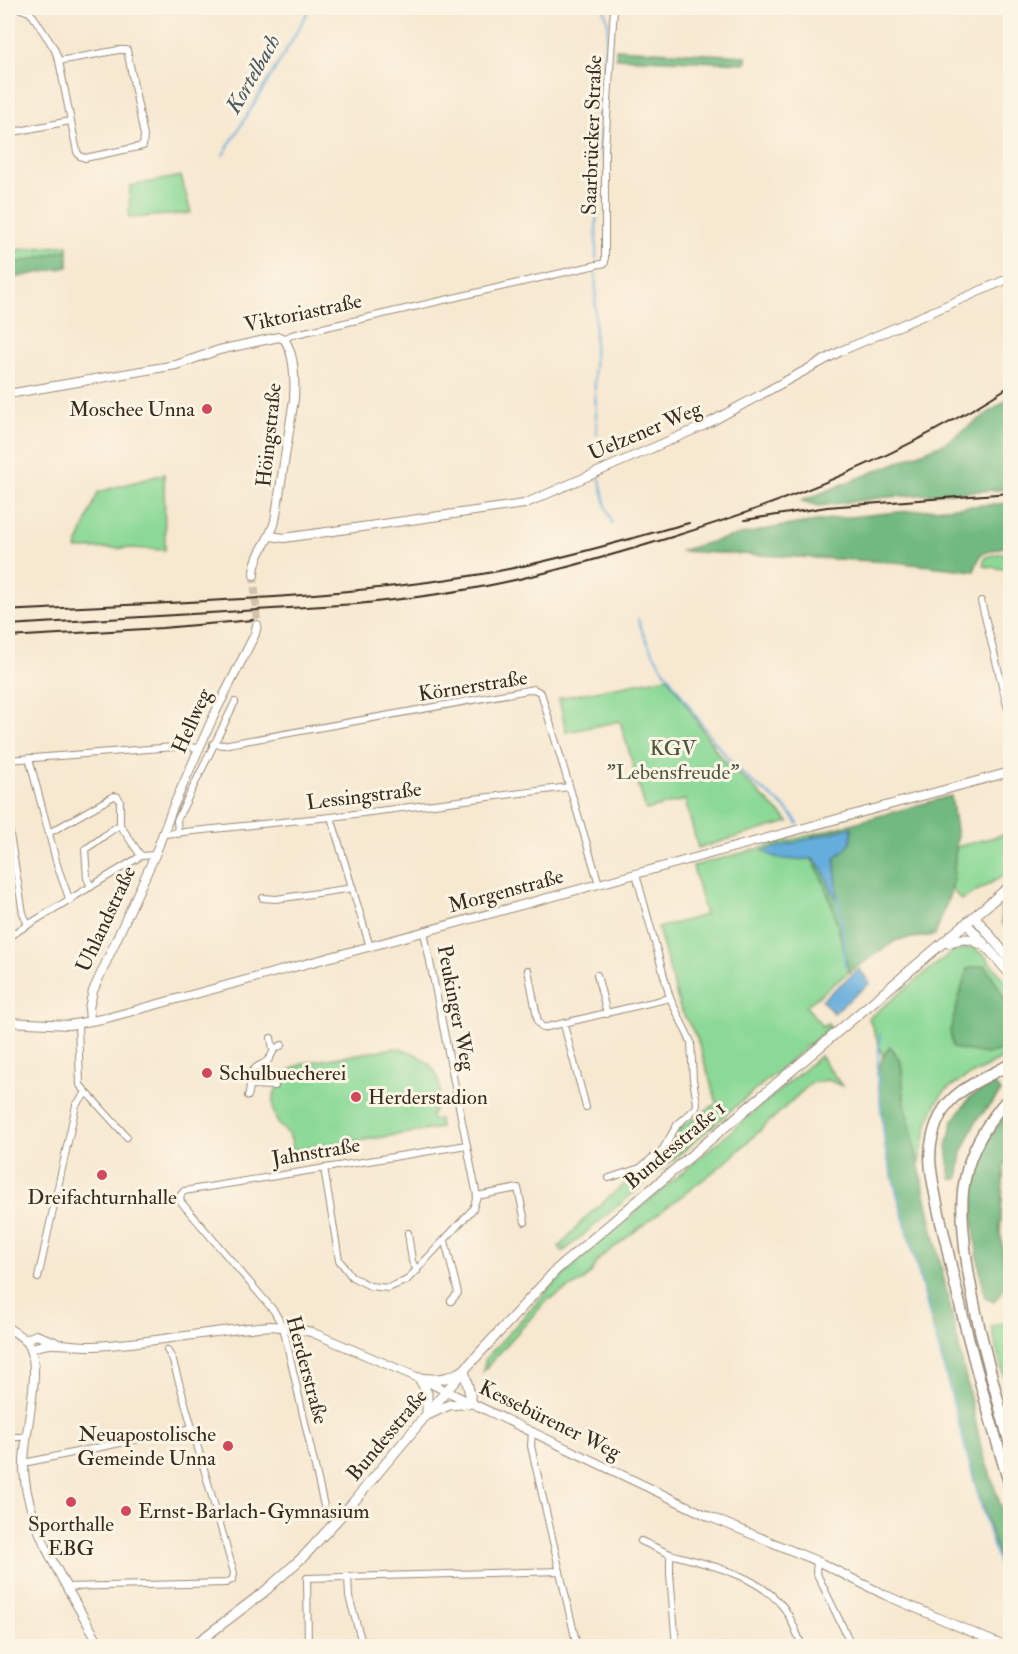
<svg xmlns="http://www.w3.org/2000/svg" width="1018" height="1654" font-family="'IM FELL Double Pica',serif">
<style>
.green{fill:#8cd997;stroke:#64825a;stroke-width:1.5}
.forest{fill:#71b980;stroke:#56724f;stroke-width:1.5}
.water{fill:#65addc;stroke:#506c7d;stroke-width:1.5}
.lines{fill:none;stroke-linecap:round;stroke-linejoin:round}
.stream{stroke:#65addc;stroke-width:2}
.secondary-tunnel{stroke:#d1c2ac;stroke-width:8;stroke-dasharray:8 4;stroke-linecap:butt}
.street-casing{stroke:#998977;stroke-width:8}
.secondary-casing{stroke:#998977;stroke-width:10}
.primary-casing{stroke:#998977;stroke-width:11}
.highway-casing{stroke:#998977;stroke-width:13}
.street{stroke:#fff;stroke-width:6}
.secondary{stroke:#fff;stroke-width:8}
.primary{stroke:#fff;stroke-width:9}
.highway{stroke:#fff;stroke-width:10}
.rail{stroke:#3b2a1e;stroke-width:2}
.poi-dot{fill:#d1495b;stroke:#fcf5e5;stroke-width:2}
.labels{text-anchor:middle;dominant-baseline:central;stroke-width:6;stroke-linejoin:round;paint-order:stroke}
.street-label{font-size:21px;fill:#3b2a1e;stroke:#fcf5e5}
.poi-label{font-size:21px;fill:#3b2a1e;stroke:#fcf5e5;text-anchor:start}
.park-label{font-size:21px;fill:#4f563c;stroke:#fcf5e5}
.water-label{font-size:22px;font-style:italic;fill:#4a5860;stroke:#fcf5e5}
</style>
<rect width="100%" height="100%" fill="#fcf5e5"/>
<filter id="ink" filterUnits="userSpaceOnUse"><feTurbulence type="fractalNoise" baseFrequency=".0167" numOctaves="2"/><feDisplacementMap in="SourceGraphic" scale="12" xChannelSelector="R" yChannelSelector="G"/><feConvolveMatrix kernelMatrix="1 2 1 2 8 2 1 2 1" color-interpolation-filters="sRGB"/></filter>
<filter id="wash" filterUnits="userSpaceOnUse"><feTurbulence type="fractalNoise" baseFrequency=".008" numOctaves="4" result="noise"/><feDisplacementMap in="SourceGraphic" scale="24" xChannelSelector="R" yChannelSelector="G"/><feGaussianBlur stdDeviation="1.35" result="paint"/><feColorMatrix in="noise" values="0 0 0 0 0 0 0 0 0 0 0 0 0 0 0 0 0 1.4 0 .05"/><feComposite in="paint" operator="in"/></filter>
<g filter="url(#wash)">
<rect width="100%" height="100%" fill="#f7e8d0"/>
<g class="green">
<path d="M181,176L191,213L129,218L130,186Z"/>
<path d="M68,245V250L8,265V251Z"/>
<path d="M164,474L165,550L130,548L76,549L98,492Z"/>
<path d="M1010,551V570L983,566L985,557Z"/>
<path d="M668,677L719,755L789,822L698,848L685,800L646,810L620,721L566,732L559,698Z"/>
<path d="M1010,833V872L961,900L952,889L956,847Z"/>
<path d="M814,834L809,854C831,889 839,932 849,972L806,1006L822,1026L828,1023L830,1027L563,1252L559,1247L586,1217L672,1143L681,1127L717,1103L697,1038L680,1008L658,928L705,915L693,866Z"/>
<path d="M972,947L984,955L1010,987V1054C996,1063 955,1081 945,1091C928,1109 924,1142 919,1165L904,1099L901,1062L890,1047L883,1056L869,1018L953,951Z"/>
<path d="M395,1048C431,1053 453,1083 431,1116L432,1120L439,1119L440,1128L292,1151C292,1147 292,1140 290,1137C288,1132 281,1128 278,1123C264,1098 281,1072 304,1063Z"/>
<path d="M820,1056L842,1086L828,1080L811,1083L726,1162L599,1259L591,1273L582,1282L567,1289L546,1301L483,1371L486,1358L552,1286L599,1243Z"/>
<path d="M1005,1322L1010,1333V1400L991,1327Z"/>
</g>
<g class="forest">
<path d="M616,49L746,56V63L616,58Z"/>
<path d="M68,250V267L8,279V265Z"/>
<path d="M1010,398V489L887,497L819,506L802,501L945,443Z"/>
<path d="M1010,503V545L981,554L974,571L894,562L680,551C786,517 900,512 1010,503Z"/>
<path d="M951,796L957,837L952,888L935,935L897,940L849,972C839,932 831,889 809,854L814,834Z"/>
<path d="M1010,900V934L1002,923L1001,908Z"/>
<path d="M985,965C1002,990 1018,1017 1006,1049L986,1054L953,1048L950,1031L967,969Z"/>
<path d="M890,1047L901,1062L904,1099L981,1447L1010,1534V1596L966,1450L886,1153L877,1073L883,1056Z"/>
<path d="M994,1084L1001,1092L976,1121L962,1153L958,1179H951L947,1145L953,1121L970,1097Z"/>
<path d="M1010,1109V1154L1004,1167L1000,1232L1008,1283L994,1302L985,1298C972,1227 959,1169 1010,1109Z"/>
</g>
<g class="water">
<path d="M852,827C852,847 849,846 835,858L838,900C828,888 828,873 814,859C795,860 779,862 763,851Z"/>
<path d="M859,969L870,983L833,1013L822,1000Z"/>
</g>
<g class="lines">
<g class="stream">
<path d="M598,122L608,23L604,8"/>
<path d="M223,155L286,51L310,8"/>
<path d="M596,259L597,130"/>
<path d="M596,274L594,370L597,434"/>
<path d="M599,476L606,506L612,523"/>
<path d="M638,619C646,647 665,671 681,694C701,723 719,751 744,775C761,791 787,804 798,824"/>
<path d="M838,897L844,941L845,966"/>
<path d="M880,1034L877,1073L886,1153L931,1320"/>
<path d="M933,1329C959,1419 979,1510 1010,1598"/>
</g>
</g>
</g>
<g filter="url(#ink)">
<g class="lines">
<path class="secondary-tunnel" d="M254,575L257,625"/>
<defs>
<g id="street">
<path d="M18,8L29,12L33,16L54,48L59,61L77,152L80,156L85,158L143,146L144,136L127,50H119L59,61"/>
<path d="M8,127L9,129L19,131L70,121"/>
<path d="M284,339L292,335L605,263V148L614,8"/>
<path d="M981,601L1010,717"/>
<path d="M213,744L223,745L534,689L541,693L599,884"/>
<path d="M29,758L58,868L70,901"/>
<path d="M8,760L187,746L199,749"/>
<path d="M331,817L370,947"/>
<path d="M8,823L23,913L28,925"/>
<path d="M49,833L114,796L118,797L120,801V825"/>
<path d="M164,834L331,817L569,787"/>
<path d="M178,834L177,820L235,702"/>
<path d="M91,887L87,878L85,849C98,842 107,832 120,825L141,856"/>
<path d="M263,898L276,899L353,888"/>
<path d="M8,937L141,856L155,855"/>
<path d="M528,970L538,1022L543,1028L670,998"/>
<path d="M597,975L607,1014"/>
<path d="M78,1023L80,1085L127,1137"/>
<path d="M564,1025L586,1107"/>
<path d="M271,1038L273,1049"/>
<path d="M250,1085L275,1086"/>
<path d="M248,1096C251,1088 249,1079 253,1071C257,1064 265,1065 269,1059C275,1051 271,1050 282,1045"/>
<path d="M324,1168L339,1260L352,1277L370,1286L388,1288L407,1280L473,1209L477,1196L424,932"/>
<path d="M609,1178L640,1168L663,1149L677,1125L696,1108L697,1103L693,1080L691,1042L670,998L636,874"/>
<path d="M477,1196L518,1188L525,1222"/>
<path d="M408,1233L412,1261L417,1271"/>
<path d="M445,1241L458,1293L451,1301"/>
<path d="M38,1278L76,1105L86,1093"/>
<path d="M532,1431L531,1446L577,1646"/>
<path d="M8,1437H25"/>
<path d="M24,1463L192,1428"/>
<path d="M324,1506L283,1327L274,1311L181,1202L180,1196L184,1191L467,1145"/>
<path d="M641,1541L670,1554"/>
<path d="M817,1561L816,1572L852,1646"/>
<path d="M348,1577L349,1597L363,1646"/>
<path d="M66,1587L226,1583L233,1579L234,1573L172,1358L167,1350"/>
<path d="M308,1646L307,1578L560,1571"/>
<path d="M676,1646L670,1574V1554C708,1564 759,1575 784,1608C792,1619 797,1634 802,1646"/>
</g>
<g id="secondary">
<path d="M8,394L176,365L219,350L279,337L284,339C295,354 295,381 294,399L275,521C270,541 254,554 254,575"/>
<path d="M271,536L284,538L524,504L705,425L841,351L1010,278"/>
<path d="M90,1021L89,1008L93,991L155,855L173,807L215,713L255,634L257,625"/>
<path d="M8,1022L69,1025L107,1018L1010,772"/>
<path d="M8,1328C16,1333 24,1337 29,1345C43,1370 23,1435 24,1467C25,1525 72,1597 101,1646"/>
<path d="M25,1340L36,1335L55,1342"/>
<path d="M31,1349C52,1339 71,1347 94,1346C153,1343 212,1330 271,1326L293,1328L311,1332L419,1378L710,1517L817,1561L885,1595L1004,1646"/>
</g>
<g id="primary">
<path d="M975,917L1010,960"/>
<path d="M967,924L1010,974"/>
<path d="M948,943C960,938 969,937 980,944"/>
<path d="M419,1378C434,1380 446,1380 460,1372"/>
<path d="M419,1378L427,1393V1415"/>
<path d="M430,1414L449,1405L472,1403L464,1370"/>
<path d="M193,1646L264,1592L305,1555L350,1506L464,1370L557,1269L1010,886"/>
</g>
<g id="highway">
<path d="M1010,1064C987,1078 954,1088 941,1114C934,1127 930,1143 930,1158C931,1183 940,1218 946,1243C963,1325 986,1406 1010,1486"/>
<path d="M1010,1096C989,1120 971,1147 965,1179C960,1202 963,1225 965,1248C973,1315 993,1380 1010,1445"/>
</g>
</defs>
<use href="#street" class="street-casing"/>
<use href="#secondary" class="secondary-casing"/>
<use href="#primary" class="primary-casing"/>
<use href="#highway" class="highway-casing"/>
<use href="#street" class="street"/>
<use href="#secondary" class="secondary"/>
<use href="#primary" class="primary"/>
<use href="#highway" class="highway"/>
<g class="rail">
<path d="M745,520L827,507L1010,493"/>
<path d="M8,611C166,602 325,600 482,574C552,562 620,541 689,523"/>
<path d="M8,625L357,604C406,599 454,593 501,583C559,571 616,554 672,537C792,500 905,454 1010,386"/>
<path d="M8,637L162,628L253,620"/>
</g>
</g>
</g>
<g class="poi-dot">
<circle cx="207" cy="409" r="6"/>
<circle cx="207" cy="1073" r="6"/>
<circle cx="356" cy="1097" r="6"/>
<circle cx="102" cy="1175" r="6"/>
<circle cx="228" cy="1446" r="6"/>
<circle cx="71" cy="1502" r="6"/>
<circle cx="126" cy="1511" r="6"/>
</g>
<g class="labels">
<g class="street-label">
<text transform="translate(592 135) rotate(-88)">Saarbrücker Straße</text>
<text transform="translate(303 313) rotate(-12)">Viktoriastraße</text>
<text transform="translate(645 431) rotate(-23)">Uelzener Weg</text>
<text transform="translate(269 435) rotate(-84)">Höingstraße</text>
<text transform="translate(473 686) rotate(-9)">Körnerstraße</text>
<text transform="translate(192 721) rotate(-66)">Hellweg</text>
<text transform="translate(364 796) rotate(-7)">Lessingstraße</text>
<text transform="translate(506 891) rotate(-15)">Morgenstraße</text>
<text transform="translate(106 919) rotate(-65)">Uhlandstraße</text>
<text transform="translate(456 1008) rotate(79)">Peukinger Weg</text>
<text transform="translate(675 1145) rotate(-40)">Bundesstraße 1</text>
<text transform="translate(316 1152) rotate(-9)">Jahnstraße</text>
<text transform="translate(307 1370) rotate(75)">Herderstraße</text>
<text transform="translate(550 1420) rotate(26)">Kessebürener Weg</text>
<text transform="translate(387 1435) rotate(-50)">Bundesstraße</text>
</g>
<g class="poi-label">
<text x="195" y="409" text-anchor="end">Moschee Unna</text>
<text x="219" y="1073">Schulbuecherei</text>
<text x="368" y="1097">Herderstadion</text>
<text x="102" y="1197" text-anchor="middle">Dreifachturnhalle</text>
<text x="216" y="1434" text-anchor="end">Neuapostolische<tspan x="216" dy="24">Gemeinde Unna</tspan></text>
<text x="138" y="1511">Ernst-Barlach-Gymnasium</text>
<text x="71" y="1524" text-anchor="middle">Sporthalle<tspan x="71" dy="24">EBG</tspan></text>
</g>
<g class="park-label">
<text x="673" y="748">KGV<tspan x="673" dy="24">"Lebensfreude"</tspan></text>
</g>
<g class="water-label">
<text transform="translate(253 74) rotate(-60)">Kortelbach</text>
</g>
</g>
<rect width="1018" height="1654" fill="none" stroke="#fcf5e5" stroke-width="30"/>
</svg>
